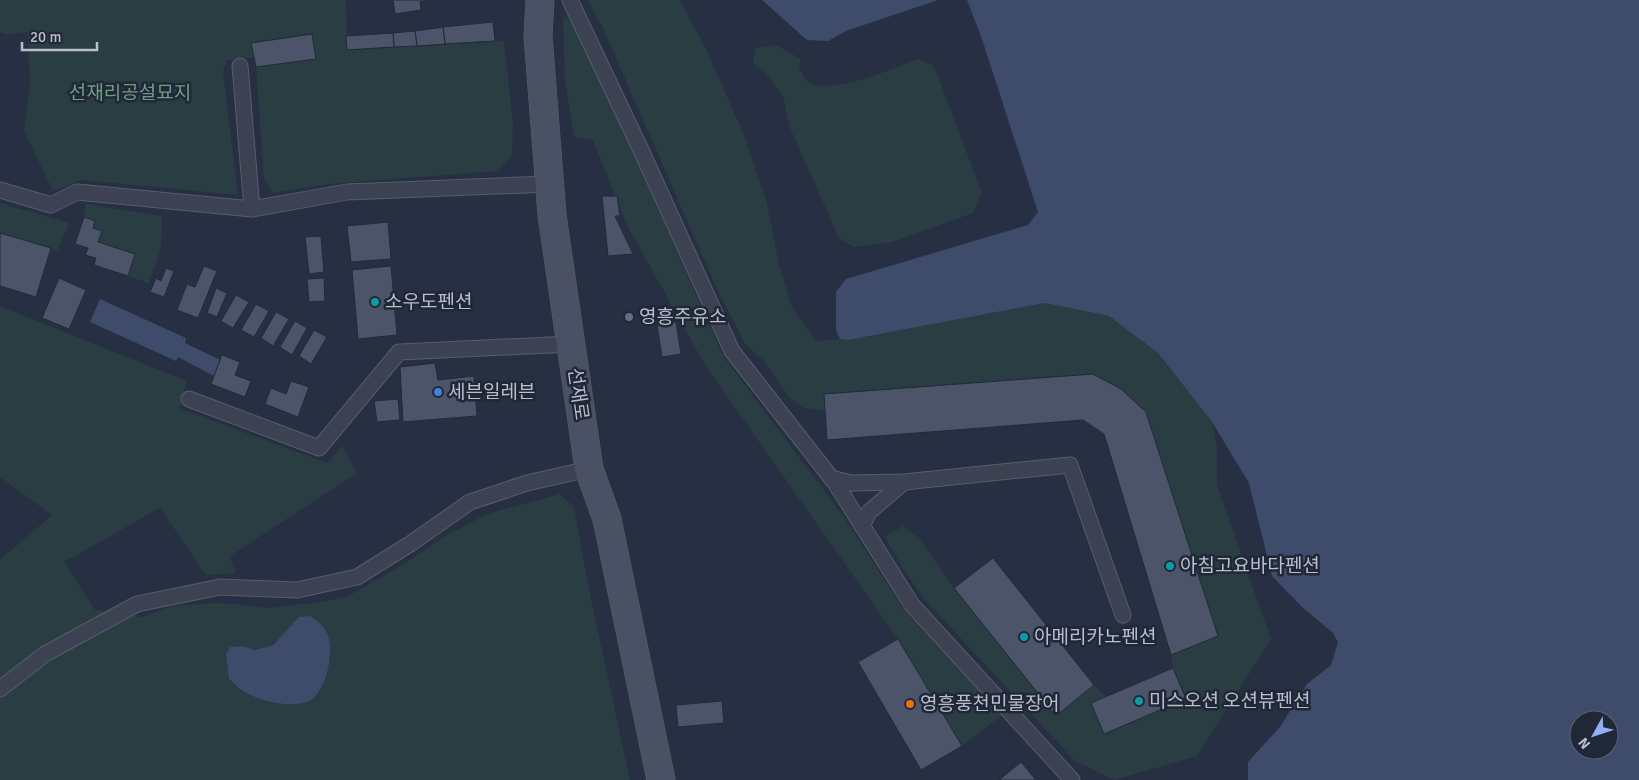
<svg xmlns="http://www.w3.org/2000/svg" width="1639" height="780" font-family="Signika,'Noto Sans KR',sans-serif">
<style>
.green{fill:#293d43;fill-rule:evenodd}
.water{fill:#3e4b6a;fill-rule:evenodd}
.building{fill:#4b5469;stroke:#222939}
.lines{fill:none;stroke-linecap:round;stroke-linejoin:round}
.lane-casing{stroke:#575d6c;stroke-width:17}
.secondary-casing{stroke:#575d6c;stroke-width:29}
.lane{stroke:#3c4252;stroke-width:15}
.secondary{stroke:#4a5165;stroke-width:28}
.culture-dot{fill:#0f9aa8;stroke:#202737;stroke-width:2}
.service-dot{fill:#5c6f8a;stroke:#202737;stroke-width:2}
.shop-dot{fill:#3f7fe0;stroke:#202737;stroke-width:2}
.food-dot{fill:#e8710a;stroke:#202737;stroke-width:2}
.labels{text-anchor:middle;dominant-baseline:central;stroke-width:5;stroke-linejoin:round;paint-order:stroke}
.park-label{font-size:19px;fill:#709c7f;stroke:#202737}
.poi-label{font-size:19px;fill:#b9becc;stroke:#202737;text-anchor:start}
.street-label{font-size:19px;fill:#b9becc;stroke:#202737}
</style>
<rect width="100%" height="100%" fill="#273042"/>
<g class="green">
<path d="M0,0H346L347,50L504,41L513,125L512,156L497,171L329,184L272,193L264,178L256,67L315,59L312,34L251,43L254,58L226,60L223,72L238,195L82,180L53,191L24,131L30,85L28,32L6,34L0,32Z"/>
<path d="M587,0H680L707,51L743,133L767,203L778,260L792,308L816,341L840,339L848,340L1045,303L1109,316L1158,353L1212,422L1217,448V485L1271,639L1197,756L1114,780L1074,760L925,600L902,567L885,537L903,526L919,538L954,588L1056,716L1094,685L1106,697L1091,703L1105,734L1186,699L1173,668L1171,655L1218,636L1146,412L1121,389L1093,374L824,394L825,410L804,408L790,398L764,361L745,344L716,287L602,26Z"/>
<path d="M563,15L574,22L587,48L723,356L844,517L904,610L1002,715L962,746L898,639L705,365L627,225L593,140L574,137L565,81Z"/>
<path d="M776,45L801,59L799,68C801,72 804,79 807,81C828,97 895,68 918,59L934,66L982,193L973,213L892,242L854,247L839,238L790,128L783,96L768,76L753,63L756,48Z"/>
<path d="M0,203L69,223L58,250L0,233Z"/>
<path d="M86,204L162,216L161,249L149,283L128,276L135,254L98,242L102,231L93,228L95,221L84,217Z"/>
<path d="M0,306L187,381L179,408L327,463L342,446L357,473L230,556L235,573L206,575L160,508L64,562L95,610L141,617L173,606L214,603L235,604L266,608L322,602L348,596L396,569L444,537L487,514L560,494L574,507L588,585L630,780H0V560L52,515L0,477ZM285,633L331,655C328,665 327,679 321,688C307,713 268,703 247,694C240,691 234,684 229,679L226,654L242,646C262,653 270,647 285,633Z"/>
</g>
<g class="water">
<path d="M762,0H938L846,31L828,41L807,40Z"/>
<path d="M967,0H1639V780H1248V762L1280,727L1307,684L1331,665L1338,642L1333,633L1301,606L1272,576L1249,483L1212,422L1158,353L1109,316L1045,303L848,340L840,339L836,330V292L846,279L1028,225L1038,212L982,39ZM1579,720H1609V750H1579Z"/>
<path d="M100,299L186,338L185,343L220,360L214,376L178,357L176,361L90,322Z"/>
<path d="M310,616C316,620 322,624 326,631C336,648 327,692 309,701C293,709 261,701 246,693C240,690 234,683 229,679L226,654L230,647L242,646L255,650L273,645L299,617Z"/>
</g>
<g class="building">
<path d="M393,0H431L420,2L421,10L395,14Z"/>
<path d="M493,22L495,41L445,44L443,27Z"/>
<path d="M443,27L445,44L417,46L415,31Z"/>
<path d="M415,31L417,46L394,47L393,33Z"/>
<path d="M393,33L394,47L347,50L346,36Z"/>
<path d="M312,34L316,59L256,67L251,43Z"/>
<path d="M602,196H617L620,216H615L633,254L608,256Z"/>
<path d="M84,217L95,221L93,228L102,231L98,242L135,254L128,276L94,265L96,258L85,255L88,248L75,244Z"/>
<path d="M388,222L391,259L351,262L347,226Z"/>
<path d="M0,233L51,248L36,297L0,286Z"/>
<path d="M321,236L324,272L309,274L305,237Z"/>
<path d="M204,266L217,271L198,318L177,310L187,284L195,287Z"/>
<path d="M391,266L397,335L358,339L352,270Z"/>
<path d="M166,268L174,271L164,297L150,292L156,278L161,281Z"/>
<path d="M59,278L86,290L69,329L42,318Z"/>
<path d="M324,278L325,301L309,302L307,279Z"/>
<path d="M216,288L227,293L217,317L207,313Z"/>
<path d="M236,295L249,302L233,328L221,321Z"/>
<path d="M256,304L269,311L254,337L241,330Z"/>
<path d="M276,312L289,319L273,346L261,338Z"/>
<path d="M295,321L307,328L292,355L280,347Z"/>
<path d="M676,322L681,354L662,357L657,325Z"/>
<path d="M314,330L327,337L311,364L299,356Z"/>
<path d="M222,355L240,362L235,375L251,381L245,397L211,384Z"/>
<path d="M435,363L438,380L474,376L477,416L403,422L400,367Z"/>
<path d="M1093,374L1121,389L1146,412L1218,636L1171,655L1104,434L1083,420L827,440L824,394Z"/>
<path d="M291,381L309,387L298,417L265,404L271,388L286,394Z"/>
<path d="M398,399L400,420L377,422L374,401Z"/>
<path d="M993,558L1094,685L1056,716L954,588Z"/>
<path d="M898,639L962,746L921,770L858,662Z"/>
<path d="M1173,668L1186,699L1104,734L1091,703Z"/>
<path d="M722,701L724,723L678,727L676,705Z"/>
<path d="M1021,762L1036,780H999Z"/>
</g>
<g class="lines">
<defs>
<g id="lane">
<path d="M570,0L641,150L732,351L836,484L912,605L1072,780"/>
<path d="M240,66L252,209"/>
<path d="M0,190L51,205L77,192L252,209L347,192L549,184"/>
<path d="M189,399L319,448L399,352L571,344"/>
<path d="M831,478L851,483L904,482L1070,465L1123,615"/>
<path d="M862,526L869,512L904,482"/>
<path d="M0,689L45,654L137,604L220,587L297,590L357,577L410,544L470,502L527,483L589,469"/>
</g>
<path id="secondary" d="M540,0L538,36L552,215L589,469L607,519L661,780"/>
</defs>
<use href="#lane" class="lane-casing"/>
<use href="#secondary" class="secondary-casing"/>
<use href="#lane" class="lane"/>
<use href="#secondary" class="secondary"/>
</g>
<g class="culture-dot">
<circle cx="375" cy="302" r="5"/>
<circle cx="1170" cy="566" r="5"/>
<circle cx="1024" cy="637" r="5"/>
<circle cx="1139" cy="701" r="5"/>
</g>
<circle class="service-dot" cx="629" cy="317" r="5"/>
<circle class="shop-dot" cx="438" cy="392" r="5"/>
<circle class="food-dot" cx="910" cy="704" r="5"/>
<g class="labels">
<g class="park-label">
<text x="130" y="93">선재리공설묘지</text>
</g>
<g class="poi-label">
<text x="385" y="302">소우도펜션</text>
<text x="639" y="317">영흥주유소</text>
<text x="448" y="392">세븐일레븐</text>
<text x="1180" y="566">아침고요바다펜션</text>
<text x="1034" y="637">아메리카노펜션</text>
<text x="1149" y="701">미스오션 오션뷰펜션</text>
<text x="920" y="704">영흥풍천민물장어</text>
</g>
<g class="street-label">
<text transform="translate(578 394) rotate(82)">선재로</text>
</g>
</g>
<g transform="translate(1594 735) rotate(230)"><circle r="24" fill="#202737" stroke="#5d6373"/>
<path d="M0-4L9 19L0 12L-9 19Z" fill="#93aef6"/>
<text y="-8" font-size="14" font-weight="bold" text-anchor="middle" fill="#b9becc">N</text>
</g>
<path d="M22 42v8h75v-8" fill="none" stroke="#b9becc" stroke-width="2.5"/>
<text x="30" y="42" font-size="15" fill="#b9becc" stroke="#202737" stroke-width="4" paint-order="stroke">20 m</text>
</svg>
